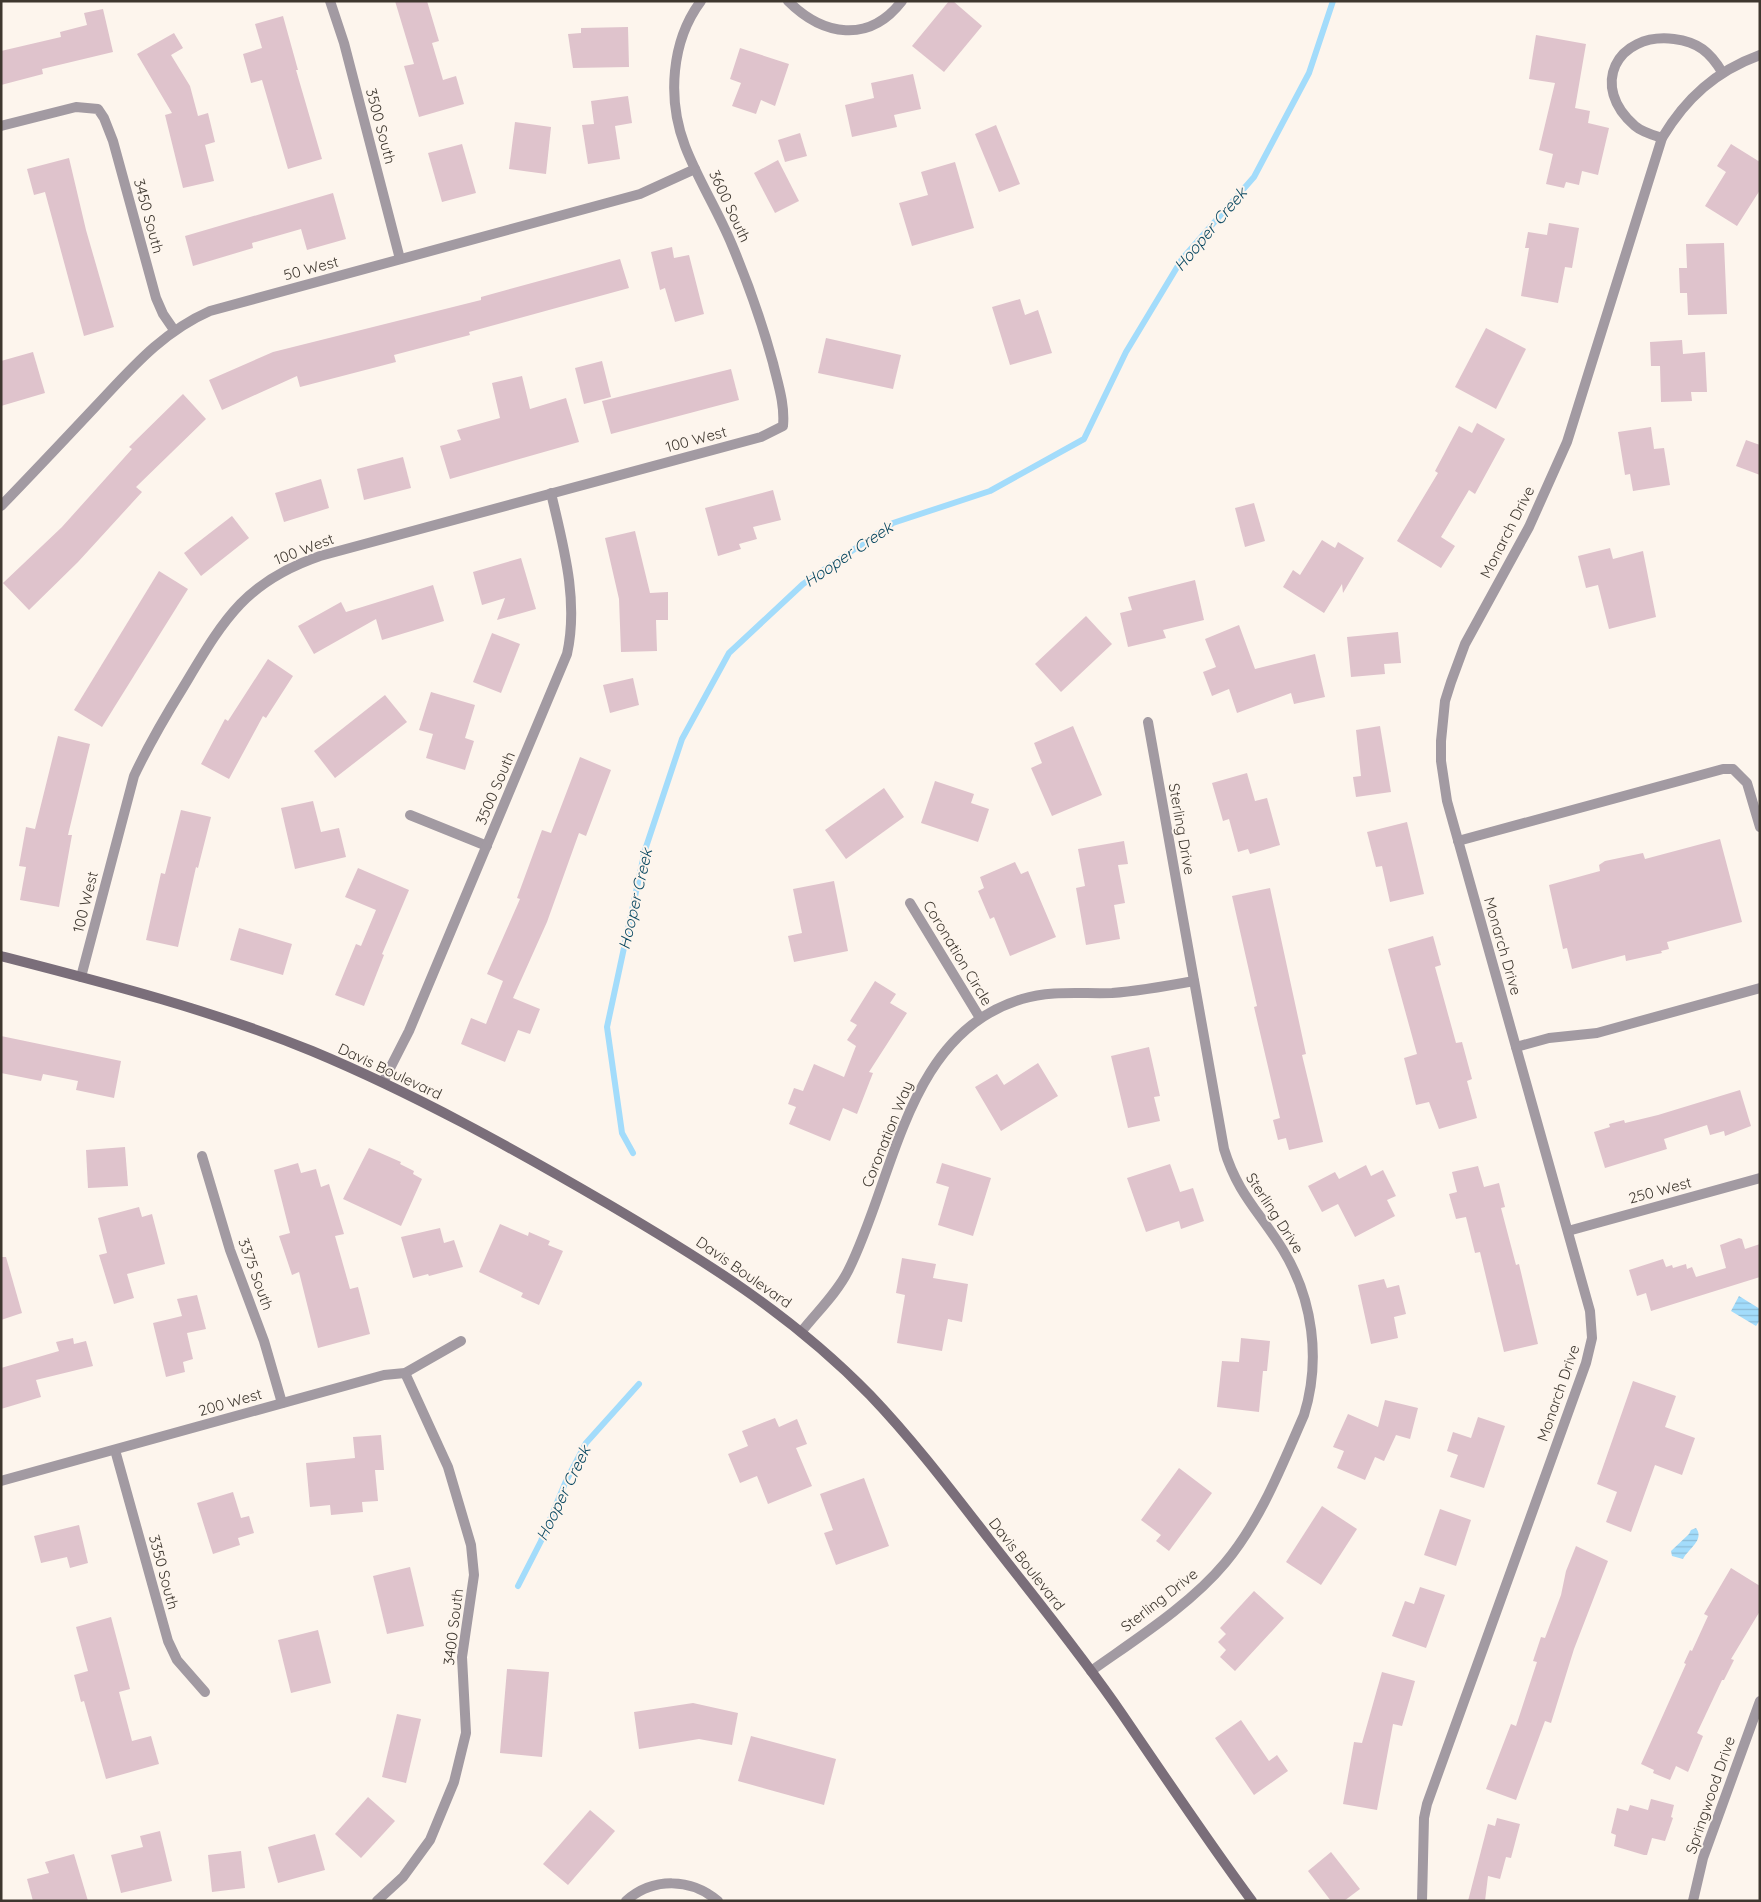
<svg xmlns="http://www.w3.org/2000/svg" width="1761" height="1902" font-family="Quicksand,sans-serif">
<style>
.water{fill:url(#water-rules)}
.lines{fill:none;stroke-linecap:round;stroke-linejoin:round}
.stream{stroke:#a3dcfb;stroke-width:6}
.building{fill:#dfc3cc}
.lane{stroke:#a29aa2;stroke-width:10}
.street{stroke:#a29aa2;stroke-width:10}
.secondary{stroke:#7a6e7a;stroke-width:10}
.labels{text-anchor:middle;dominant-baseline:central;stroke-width:4;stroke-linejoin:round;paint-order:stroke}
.street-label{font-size:15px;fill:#3e372f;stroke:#fdf5ed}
.water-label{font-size:16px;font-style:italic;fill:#0b4962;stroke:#fdf5ed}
</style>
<defs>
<pattern id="water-rules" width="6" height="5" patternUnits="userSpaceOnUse" patternTransform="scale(1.25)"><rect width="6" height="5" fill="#a3dcfb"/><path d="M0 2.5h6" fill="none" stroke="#8dbdd7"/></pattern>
</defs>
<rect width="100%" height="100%" fill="#fdf5ed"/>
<g class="water">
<path d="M1739,1296L1760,1309V1320L1756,1326L1731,1311Z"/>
<path d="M1696,1528C1705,1540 1688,1549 1683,1559L1672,1556L1671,1551L1689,1534L1691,1530Z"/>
</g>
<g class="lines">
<g class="stream">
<path d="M633,1153L622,1133L607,1027L645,850L682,739L729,653L803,584L893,523L990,491L1084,439L1126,352L1182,259L1254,177L1309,73L1333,1"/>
<path d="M518,1586L541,1541L566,1481L586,1443L639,1384"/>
</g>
</g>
<g class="building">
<path d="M395,1H427L439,41L432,43L443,80L456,76L464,104L419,117L404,66L414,64Z"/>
<path d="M949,1H953L982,26L944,72L912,46Z"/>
<path d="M103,9L113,52L42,69L43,74L1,85V51L61,37L60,32L87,25L84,13Z"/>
<path d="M283,16L298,70H296L322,159L288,169L262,80L251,83L243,54L262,48L255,24Z"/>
<path d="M628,27L629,67L573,68L568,34L581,33V28Z"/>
<path d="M174,33L183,48L171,55L190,86L198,116L208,113L215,142L205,145L214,181L183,188L165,115L172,113L137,54Z"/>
<path d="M1536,35L1586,44L1575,108L1590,111L1588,123L1609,128L1598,175L1582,171L1579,185L1566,182L1564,188L1546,184L1553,154L1539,150L1555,83L1529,79Z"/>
<path d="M740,48L789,64L775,106L761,100L756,114L732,106L741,83L730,79Z"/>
<path d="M913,74L921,109L894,115L897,127L852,137L845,105L874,98L871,83Z"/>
<path d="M628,96L632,123L615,126L620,159L588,164L582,125L594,124L591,101Z"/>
<path d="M515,122L551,127L546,174L509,169Z"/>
<path d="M996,125L1020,184L999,192L975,134Z"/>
<path d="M800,133L807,156L785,162L778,140Z"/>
<path d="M462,144L476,193L442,202L428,153Z"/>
<path d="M1731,144L1760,162V190L1737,226L1705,206L1726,172L1717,166Z"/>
<path d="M69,158L86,230L114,327L84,336L45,192L34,195L27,169Z"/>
<path d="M778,160L799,201L775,213L754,173Z"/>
<path d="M955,162L974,228L912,246L899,203L928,195L921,172Z"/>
<path d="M333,193L346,239L307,250L301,229L252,243L253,248L193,266L185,236Z"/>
<path d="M1549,223L1579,228L1572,268L1565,267L1558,303L1521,296L1529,248H1525L1528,232L1547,235Z"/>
<path d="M1724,243L1727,314L1688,315L1687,293H1680L1679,268H1687L1686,244Z"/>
<path d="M672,247L674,258L689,255L704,314L675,322L665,288L660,290L651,252Z"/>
<path d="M620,259L629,288L469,332L470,335L394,355L396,362L300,387L297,376L222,410L209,380L273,352L481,300V297Z"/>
<path d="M1020,299L1025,315L1038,310L1052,353L1010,365L992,307Z"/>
<path d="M1486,328L1526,349L1496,409L1455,387Z"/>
<path d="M826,338L901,355L893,389L818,373Z"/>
<path d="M1682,340L1683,354L1705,352L1707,392H1691L1692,401L1661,402L1660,366H1651L1650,342Z"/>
<path d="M33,352L45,393L1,406V361Z"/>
<path d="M602,361L611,397L584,404L575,368Z"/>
<path d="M731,369L739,400L611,434L602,401Z"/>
<path d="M522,376L530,409L566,398L579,442L450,479L440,446L461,440L457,430L500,418L492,383Z"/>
<path d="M183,394L206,419L136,487L142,492L78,562L29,610L3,583L62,527L132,449L129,447Z"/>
<path d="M1477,423L1505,439L1475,494L1469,490L1441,537L1455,546L1441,568L1397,541L1438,473L1435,471L1459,426L1472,433Z"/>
<path d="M1651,427L1654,449L1664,448L1670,485L1633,491L1630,474L1625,475L1618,432Z"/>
<path d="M1746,440L1760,445V475L1736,466Z"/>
<path d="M403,457L411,488L364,500L357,469Z"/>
<path d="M321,479L329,508L284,522L275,493Z"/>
<path d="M773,490L781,520L753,527L757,539L739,544L741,549L718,556L705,508Z"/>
<path d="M1254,503L1265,541L1245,547L1235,508Z"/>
<path d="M232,516L249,538L201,576L184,553Z"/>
<path d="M635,531L650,593L668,592V620H656L657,651L621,652L619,599L605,538Z"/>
<path d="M1322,540L1335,548L1338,542L1364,558L1343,593L1342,584L1324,613L1283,587L1293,570L1300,575Z"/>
<path d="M1610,548L1613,559L1643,551L1656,617L1609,629L1598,585L1586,588L1578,556Z"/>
<path d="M521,558L536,609L497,620L505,598L482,605L473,572Z"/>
<path d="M159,571L188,589L102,727L74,710Z"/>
<path d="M1195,580L1204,620L1163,630L1166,638L1128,647L1120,613L1132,610L1128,597Z"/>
<path d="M433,585L444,621L382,640L376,619L314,654L298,626L341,602L346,612Z"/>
<path d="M1086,616L1112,644L1061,692L1035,664Z"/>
<path d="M1239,625L1255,669L1315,654L1325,697L1294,704L1291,693L1237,713L1229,689L1212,696L1203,672L1216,667L1205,639Z"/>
<path d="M1398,632L1401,663L1384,664L1385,674L1351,677L1347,637Z"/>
<path d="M492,633L520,644L501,693L473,682Z"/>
<path d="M268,659L293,676L266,718L263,716L229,779L201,764L225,719L228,721Z"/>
<path d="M633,678L639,705L610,713L603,685Z"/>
<path d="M431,692L475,705L465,738L474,741L465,770L426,758L433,734L419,730Z"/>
<path d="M385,695L407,722L335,778L314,751Z"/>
<path d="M1073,726L1102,795L1052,816L1031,768L1042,763L1034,743Z"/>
<path d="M1380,726L1391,792L1356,797L1353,777L1361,776L1356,730Z"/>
<path d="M58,736L90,744L68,835H72L59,907L20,900L26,867L19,866L26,827L35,829Z"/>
<path d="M580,757L611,770L586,836L579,833L547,922L513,998L540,1009L530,1034L518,1030L505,1062L461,1044L471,1018L486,1024L503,981L487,974L520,899L517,898L542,830L551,833Z"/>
<path d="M1247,773L1255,801L1267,798L1280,845L1250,854L1248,849L1238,852L1229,819L1223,821L1212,783Z"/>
<path d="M935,781L974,794L971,803L989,809L978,842L921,823Z"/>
<path d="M884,788L904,817L846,859L825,830Z"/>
<path d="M313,801L321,832L339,828L346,857L295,869L281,808Z"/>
<path d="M181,810L211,817L198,868L196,867L178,947L146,940L161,873L165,874Z"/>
<path d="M1407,822L1424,894L1390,902L1382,866L1376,867L1367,832Z"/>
<path d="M1720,839L1742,922L1667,942L1669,949L1661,951L1662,953L1626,961L1625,955L1572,969L1567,948L1563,949L1549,885L1600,871L1599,865L1605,861L1643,853L1645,859Z"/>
<path d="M1124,841L1128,864L1118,865L1125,903L1114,905L1120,939L1086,945L1076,888L1085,886L1078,849Z"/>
<path d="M1015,862L1021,874L1028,871L1056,937L1010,956L994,917L990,919L978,891L984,888L980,877Z"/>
<path d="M358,868L409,890L382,954L384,955L364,1006L335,995L356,944L361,946L376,910L345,897Z"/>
<path d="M834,881L848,951L794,962L788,936L802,933L793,889Z"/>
<path d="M1270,888L1306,1054L1302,1055L1323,1142L1289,1150L1286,1138L1278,1140L1273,1120L1280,1118L1254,1007L1257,1006L1232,896Z"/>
<path d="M239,928L292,944L283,975L230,960Z"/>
<path d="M1433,936L1441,965L1435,967L1456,1043L1462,1042L1472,1079L1467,1081L1477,1118L1439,1129L1429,1102L1416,1105L1404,1058L1417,1054L1388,949Z"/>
<path d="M875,981L896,994L890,1003L907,1013L869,1072L873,1073L857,1114L843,1108L830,1141L789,1124L796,1107L788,1104L794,1088L803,1091L814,1064L844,1077L856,1046L847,1040L857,1025L850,1021Z"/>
<path d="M1,1036L121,1061L114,1098L76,1090L78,1081L43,1074L41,1081L1,1073Z"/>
<path d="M1149,1047L1160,1096L1154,1097L1160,1121L1128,1128L1111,1056Z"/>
<path d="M1038,1063L1058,1096L1001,1131L975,1087L997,1074L1004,1085Z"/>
<path d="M1740,1090L1751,1126L1725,1136L1724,1131L1710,1135L1707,1125L1664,1139L1667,1149L1605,1168L1594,1132L1610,1127L1609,1124L1624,1120L1625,1123L1658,1115Z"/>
<path d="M125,1147L128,1186L88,1188L86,1150Z"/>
<path d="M369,1148L401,1162L400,1164L414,1171L413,1174L422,1179L401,1226L343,1199Z"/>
<path d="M298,1163L301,1173L316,1169L321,1187L329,1184L344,1234L335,1236L350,1289L358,1287L370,1334L318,1348L299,1272L292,1275L279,1236L290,1233L274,1170Z"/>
<path d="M942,1163L991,1178L973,1236L938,1225L949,1187L936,1183Z"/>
<path d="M1170,1164L1180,1192L1193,1188L1204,1221L1181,1229L1179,1221L1146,1232L1127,1178Z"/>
<path d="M1366,1165L1371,1176L1383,1170L1396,1196L1387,1200L1395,1216L1355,1237L1338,1204L1322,1212L1308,1186L1335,1172L1339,1179Z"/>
<path d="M1478,1166L1484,1187L1499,1183L1505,1207L1501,1208L1516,1265L1519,1264L1538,1344L1504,1352L1480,1252L1475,1253L1466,1217L1456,1219L1449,1194L1457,1192L1452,1172Z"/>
<path d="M139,1207L142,1217L152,1214L165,1264L127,1274L134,1298L114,1304L99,1255L107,1253L98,1218Z"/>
<path d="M500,1224L528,1236L529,1232L550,1241L548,1245L563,1251L539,1305L521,1297L523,1293L479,1272Z"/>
<path d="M440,1228L444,1243L454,1240L463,1267L429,1276L428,1274L413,1278L401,1237Z"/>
<path d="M1739,1238L1742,1239L1745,1249L1760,1244V1277L1651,1311L1646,1293L1637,1296L1629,1270L1663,1259L1666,1267L1672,1265L1673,1268L1686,1264L1687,1269L1692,1267L1696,1277L1726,1268L1720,1245Z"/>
<path d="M1,1257H6L22,1313L1,1320Z"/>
<path d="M902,1258L936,1264L933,1278L968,1284L962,1322L948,1319L942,1351L897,1343L905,1295L896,1293Z"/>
<path d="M1384,1279L1387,1288L1399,1285L1406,1314L1394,1317L1398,1338L1371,1344L1358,1285Z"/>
<path d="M197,1295L206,1329L187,1333L193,1359L183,1362L185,1372L166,1377L153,1323L182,1316L177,1299Z"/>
<path d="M73,1338L74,1344L86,1341L93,1366L36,1380L41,1397L1,1409V1368L59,1351L56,1342Z"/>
<path d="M1241,1338L1270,1341L1267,1371H1263L1259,1412L1217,1407L1222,1361L1239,1362Z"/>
<path d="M1633,1381L1676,1396L1665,1427L1695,1438L1682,1475L1655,1465L1631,1532L1606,1522L1617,1492L1597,1484Z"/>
<path d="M1385,1400L1418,1408L1410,1439L1396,1435L1384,1461L1375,1457L1365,1480L1337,1468L1344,1451L1333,1447L1348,1414L1378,1427Z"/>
<path d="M1478,1417L1505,1426L1484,1488L1450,1477L1458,1455L1447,1451L1453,1432L1471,1438Z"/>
<path d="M775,1418L779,1427L797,1419L807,1444L796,1448L812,1486L768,1504L757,1476L740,1483L728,1454L748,1446L742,1431Z"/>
<path d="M381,1435L384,1470H375L378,1501L362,1502L363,1512L331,1515L330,1505L310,1507L306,1463L355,1458L353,1437Z"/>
<path d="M1179,1468L1212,1493L1169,1551L1156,1541L1161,1535L1141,1520Z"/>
<path d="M864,1478L889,1546L836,1565L824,1533L833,1530L820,1494Z"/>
<path d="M233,1492L241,1518L249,1516L254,1533L238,1538L240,1545L213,1554L197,1503Z"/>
<path d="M1322,1506L1357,1529L1321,1585L1286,1562Z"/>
<path d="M1440,1509L1471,1520L1456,1566L1424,1555Z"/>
<path d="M79,1525L88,1563L70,1568L67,1557L41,1563L34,1536Z"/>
<path d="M1576,1546L1608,1561L1574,1649L1551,1723L1545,1721L1516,1800L1486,1789L1511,1724L1516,1726L1537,1662L1533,1661L1541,1637L1545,1638L1561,1595L1566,1571Z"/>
<path d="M410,1567L424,1626L387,1634L373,1576Z"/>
<path d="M1731,1568L1760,1586V1611L1731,1659L1734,1660L1724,1680H1722L1697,1733L1703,1736L1688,1772L1676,1766L1670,1780L1653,1773L1654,1770L1641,1764L1686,1664L1684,1663L1690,1650L1692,1651L1708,1616L1704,1614Z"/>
<path d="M1420,1587L1445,1595L1426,1648L1392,1636L1405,1601L1414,1604Z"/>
<path d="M1254,1591L1284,1618L1235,1671L1220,1657L1226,1650L1218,1642L1226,1634L1220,1628Z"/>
<path d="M111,1617L130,1689L119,1692L132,1741L151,1736L159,1764L106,1779L84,1701L81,1702L74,1675L88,1671L76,1627Z"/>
<path d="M318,1630L331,1683L291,1693L278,1640Z"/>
<path d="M507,1669L549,1672L542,1757L500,1753Z"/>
<path d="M1382,1672L1415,1681L1402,1726L1393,1724L1377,1810L1343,1804L1354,1742L1362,1743Z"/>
<path d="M693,1703L738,1713L732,1745L699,1739L639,1749L634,1712Z"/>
<path d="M397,1714L421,1719L406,1783L382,1777Z"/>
<path d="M1241,1720L1269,1761L1277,1755L1288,1771L1254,1795L1215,1738Z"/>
<path d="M751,1736L836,1759L824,1805L738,1781Z"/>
<path d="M368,1797L395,1821L361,1858L335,1834Z"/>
<path d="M1651,1799L1674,1805L1671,1817L1673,1818L1665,1841L1652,1838L1647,1855H1644L1614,1846L1616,1835L1611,1833L1617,1808L1628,1811L1630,1805L1648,1810Z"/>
<path d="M590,1810L615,1831L568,1885L543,1864Z"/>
<path d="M1497,1818L1520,1824L1511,1858L1506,1857L1500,1879L1488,1876L1485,1901H1468L1488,1824L1495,1826Z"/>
<path d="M160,1831L172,1881L121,1893L111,1855L143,1847L140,1836Z"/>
<path d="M315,1834L325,1870L278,1883L268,1847Z"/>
<path d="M241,1851L245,1888L212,1892L208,1855Z"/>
<path d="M1331,1852L1360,1889L1344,1901H1331L1308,1871Z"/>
<path d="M74,1854L88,1901H33L27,1879L49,1873L45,1862Z"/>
</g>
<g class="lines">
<g class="lane">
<path d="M1662,138C1653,135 1642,132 1635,126C1589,87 1616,32 1674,39C1698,42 1710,52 1722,72"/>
<path d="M1458,841L1723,769H1733L1747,783L1760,827"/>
<path d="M1516,1047L1549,1038L1597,1033L1760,988"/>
</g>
<g class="street">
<path d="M330,1L344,43L400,259"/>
<path d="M788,1C823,36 869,44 902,1"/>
<path d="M1,126L76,107L98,109L104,118L113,141L156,298L163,314L174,330"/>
<path d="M1,506C33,473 65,439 96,406C131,369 162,332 210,311L640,194L695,169"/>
<path d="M410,815L487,846"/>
<path d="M910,903L980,1018"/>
<path d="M81,977L134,776C149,744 166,715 184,686C223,621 244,582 320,556L761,437L783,426C785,404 778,384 773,363C762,323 748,283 732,245C718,211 698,180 685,146C667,99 671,41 701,1"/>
<path d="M383,1082L409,1031L567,654C579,600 563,545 551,493"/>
<path d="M202,1156L230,1250L264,1341L282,1403"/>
<path d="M1568,1231L1760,1178"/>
<path d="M802,1331C817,1312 837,1293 848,1271C895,1178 906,1033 1022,999C1051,990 1082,994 1112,993C1140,991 1167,986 1194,981"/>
<path d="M115,1450L168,1641L177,1660L205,1692"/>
<path d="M1,1481L384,1375L405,1373L461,1341"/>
<path d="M1091,1671C1136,1639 1190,1605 1225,1563C1261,1520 1282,1465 1304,1415C1321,1360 1313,1299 1283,1250C1260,1212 1238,1195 1224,1149L1148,722"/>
<path d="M377,1901L403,1877L430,1840L454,1782L466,1733L462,1657L474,1575L471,1545L448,1467L405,1373"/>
<path d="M626,1901C653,1877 691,1878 718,1901"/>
<path d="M1422,1901L1424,1818L1427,1804L1586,1363L1592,1338L1590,1311L1447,801L1441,761V741L1445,701L1451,682L1465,644L1529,527L1567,442L1662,138C1686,98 1716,71 1760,55"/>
<path d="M1693,1901L1703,1858L1760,1701"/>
</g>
<path class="secondary" d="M1,956C106,983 212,1010 312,1051C415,1094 512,1148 608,1204C705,1261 791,1314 870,1395C913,1440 951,1490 989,1539C1034,1597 1081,1654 1122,1714C1165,1777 1207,1840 1252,1901"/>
</g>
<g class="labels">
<g class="street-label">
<text transform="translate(381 126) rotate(75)">3500 South</text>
<text transform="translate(730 206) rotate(65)">3600 South</text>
<text transform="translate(149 216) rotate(75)">3450 South</text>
<text transform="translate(311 268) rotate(-15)">50 West</text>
<text transform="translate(696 439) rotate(-15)">100 West</text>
<text transform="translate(1507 532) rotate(-63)">Monarch Drive</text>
<text transform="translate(304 549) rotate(-21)">100 West</text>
<text transform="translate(495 788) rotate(-67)">3500 South</text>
<text transform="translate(1182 829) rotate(80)">Sterling Drive</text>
<text transform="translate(85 902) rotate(-76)">100 West</text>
<text transform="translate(1503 946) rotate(74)">Monarch Drive</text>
<text transform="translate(958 953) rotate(59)">Coronation Circle</text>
<text transform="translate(390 1071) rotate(25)">Davis Boulevard</text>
<text transform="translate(887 1134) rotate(-68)">Coronation Way</text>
<text transform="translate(1660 1190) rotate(-15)">250 West</text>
<text transform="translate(1275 1213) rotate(57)">Sterling Drive</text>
<text transform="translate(744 1272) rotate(35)">Davis Boulevard</text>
<text transform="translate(256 1274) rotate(70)">3375 South</text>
<text transform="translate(1558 1393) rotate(-71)">Monarch Drive</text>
<text transform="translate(230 1402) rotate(-16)">200 West</text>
<text transform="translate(1027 1564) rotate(52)">Davis Boulevard</text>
<text transform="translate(164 1572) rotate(75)">3350 South</text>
<text transform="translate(1159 1600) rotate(-38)">Sterling Drive</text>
<text transform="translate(453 1627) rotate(-83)">3400 South</text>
<text transform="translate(1710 1795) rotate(-71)">Springwood Drive</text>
</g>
<g class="water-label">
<text transform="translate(1210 229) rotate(-50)">Hooper Creek</text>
<text transform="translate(848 554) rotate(-34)">Hooper Creek</text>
<text transform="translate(635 899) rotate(-77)">Hooper Creek</text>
<text transform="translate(563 1493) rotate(-64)">Hooper Creek</text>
</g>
</g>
<rect width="1761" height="1902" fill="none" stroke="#3e372f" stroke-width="5"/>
</svg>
